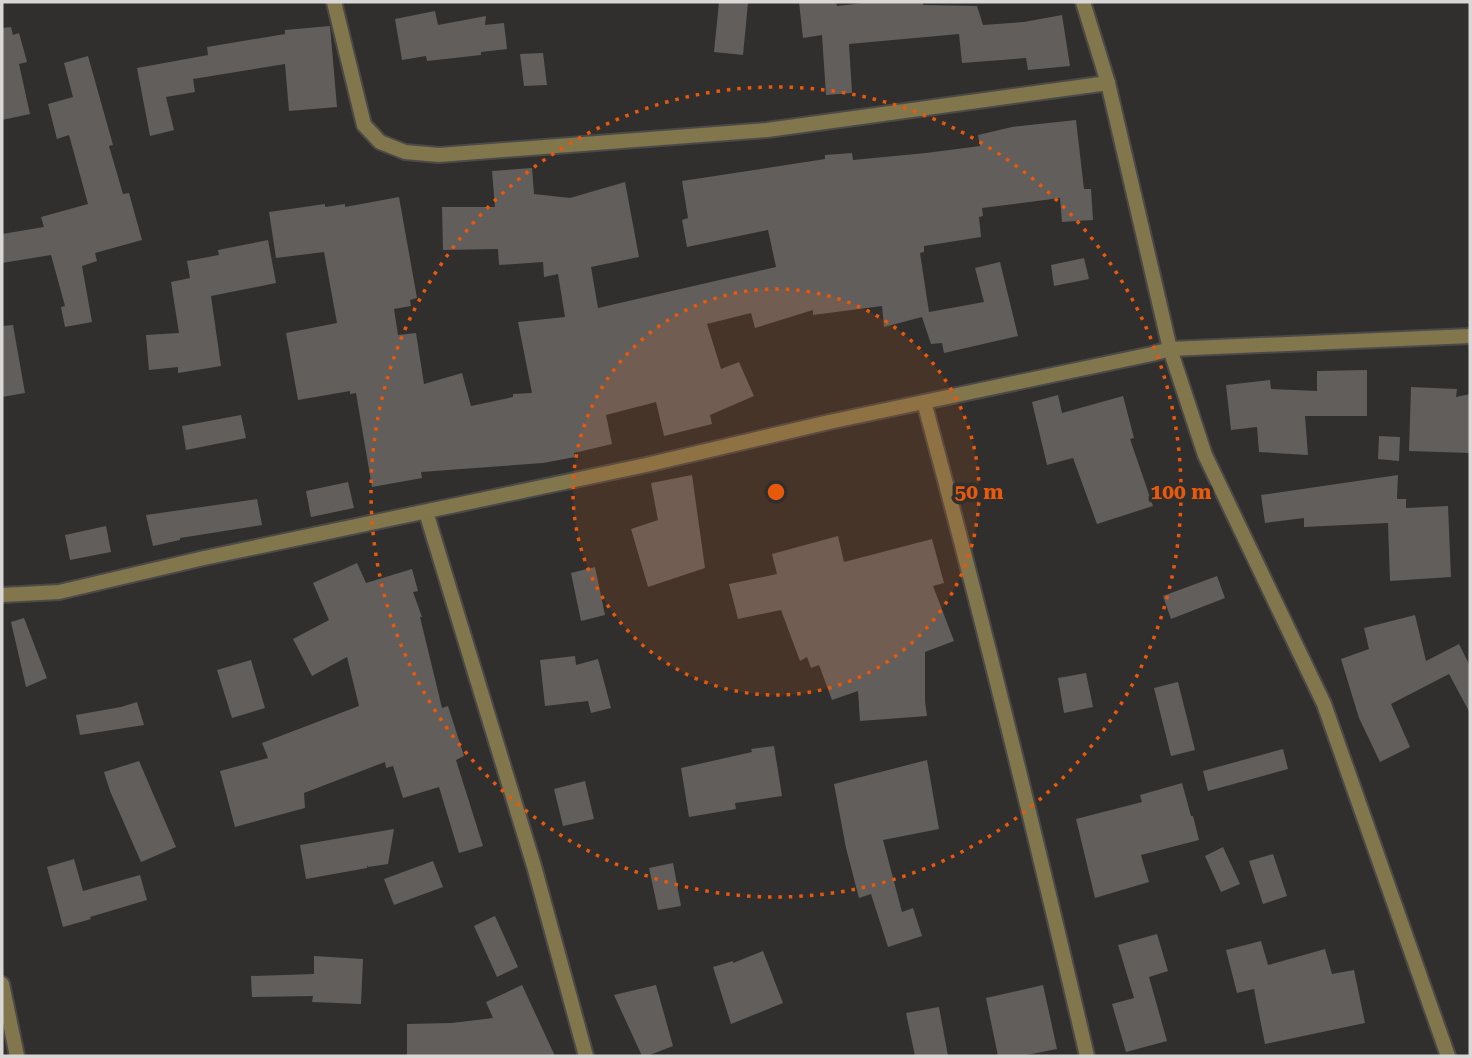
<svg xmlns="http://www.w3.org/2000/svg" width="1472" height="1058" font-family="'Roboto Serif',serif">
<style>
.building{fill:#615e5c}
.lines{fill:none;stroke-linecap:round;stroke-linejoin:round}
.street-casing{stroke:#4c4a48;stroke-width:18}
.street{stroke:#82764c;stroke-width:14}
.ring{fill:none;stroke:#e8590c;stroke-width:3.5;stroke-dasharray:3.5 7}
.centre{fill:#e8590c;stroke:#312f2d;stroke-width:3.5}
.ring-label{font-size:21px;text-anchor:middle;font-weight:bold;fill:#e8590c;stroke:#312f2d;stroke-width:7;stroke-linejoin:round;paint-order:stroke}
</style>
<rect width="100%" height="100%" fill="#312f2d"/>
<g class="building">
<path d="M719,2L748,3L743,55L714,52Z"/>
<path d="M799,2H836L837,6L872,2H923V5L977,6L983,25L1024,22L1062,15L1070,66L1028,70L1026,58L962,63L959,34L849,44L852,93L826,95L822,35L803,38Z"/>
<path d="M435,11L438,25L486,16L485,25L504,23L507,49L481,52V55L427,61L426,56L402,60L395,19Z"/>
<path d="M330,26L337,107L289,111L285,64L193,79L195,92L166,97L174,130L150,136L137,68L208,55L207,47L285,34V30Z"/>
<path d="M11,27L13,35L19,33L27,62L19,64L30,114L2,120V28Z"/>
<path d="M543,53L547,85L524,86L520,54Z"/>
<path d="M88,56L113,145L109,146L123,194L129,193L142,240L95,253L97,261L82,266L92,322L65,327L61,307L65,306L51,255L2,263V234L44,227L41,217L88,204L69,135L57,139L48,104L73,97L64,63Z"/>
<path d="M1076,120L1084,189H1091L1093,220L1062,222L1060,198L982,208L983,216L979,217L981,237L924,246V252L920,253L929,312L984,302L975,268L1000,262L1018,336L944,353L942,343L931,344L922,317L884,327L882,306L813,315V310L755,328L751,313L707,324L721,369L739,362L754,396L710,415L712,424L664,436L656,402L606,415L612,444L574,453L575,457L543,463L421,472L422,478L372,487L356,393L350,394V391L298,400L286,333L337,323L324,252L276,258L269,212L325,204V207L345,204V207L399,197L417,298L410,300L411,306L394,309L398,335L416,333L424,384L462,373L471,406L513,397V394L532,393L518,322L565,317L558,274L544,277L543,262L499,265L498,249L443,250L442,207H495L492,171L532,168L534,194L570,198L625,182L639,257L591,267L598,308L776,267L768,230L687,247L682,220L688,218L682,181L825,159V155L852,153L853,160L926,153L980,146L978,135L1012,127Z"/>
<path d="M268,240L276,283L211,296L221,366L178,373V367L149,370L146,335L179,333L171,282L190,278L187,261L219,255L218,250Z"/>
<path d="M1084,258L1089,279L1054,286L1051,265Z"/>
<path d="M13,325L25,393L2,397V326Z"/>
<path d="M1367,370V416H1305L1308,455L1259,452L1257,427L1231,430L1226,385L1270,380L1271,389L1317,391V371Z"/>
<path d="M1411,387L1457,389L1456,397L1470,394V453L1409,451Z"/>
<path d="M1058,395L1062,413L1123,396L1134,438L1130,439L1153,506L1097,524L1073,458L1047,465L1032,402Z"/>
<path d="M241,415L246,438L186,450L182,426Z"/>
<path d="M1379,436L1400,437L1399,461L1378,459Z"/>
<path d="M692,475L705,568L648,587L631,529L658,520L651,483Z"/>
<path d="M1398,475L1397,499H1406V508L1448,506L1451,577L1390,581L1388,523L1304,527V518L1265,523L1261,495Z"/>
<path d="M348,482L354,508L311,517L306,491Z"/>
<path d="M257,499L262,525L180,538V540L153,546L146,515Z"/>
<path d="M106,526L111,552L70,560L65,535Z"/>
<path d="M838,536L844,562L932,539L944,583L933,586L954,641L925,652V701L927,716L860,721L858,691L832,700L819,665L811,668L807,657L800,661L781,610L738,619L729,584L777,574L772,554Z"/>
<path d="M357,563L366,583L412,569L418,591L413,592L422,617H420L442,708L448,706L464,756L456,760L483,846L459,853L439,787L403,798L393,766L386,768L385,762L304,793L305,808L235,827L220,771L268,758L262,743L359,706L347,657L312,676L293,639L329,620L313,583Z"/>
<path d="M595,567L605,615L581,621L571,573Z"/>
<path d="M1217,576L1225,598L1171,619L1163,596Z"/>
<path d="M1415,615L1426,661L1459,644L1470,666V713L1449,674L1391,704L1410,747L1380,762L1359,718L1341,659L1369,649L1364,628Z"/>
<path d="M24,618L47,678L26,687L11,622Z"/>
<path d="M575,656L576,665L598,659L611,708L591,713L588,701L545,706L540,660Z"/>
<path d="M251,660L265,708L232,718L217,670Z"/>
<path d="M1086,673L1093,707L1064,713L1058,678Z"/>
<path d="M1178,682L1195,750L1171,756L1154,688Z"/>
<path d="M137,702L144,725L80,735L76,715L121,707Z"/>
<path d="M774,746L782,796L735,803L736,809L689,817L681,768L752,752L751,749Z"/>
<path d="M1283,749L1288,769L1208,791L1203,771Z"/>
<path d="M927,760L939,829L883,840L902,912L913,908L922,936L888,947L871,894L859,898L846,848L834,784Z"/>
<path d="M139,761L176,847L141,862L110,791L104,772Z"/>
<path d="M585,781L594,819L563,826L554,789Z"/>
<path d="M1182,783L1191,816H1193L1199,840L1141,855L1149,882L1095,898L1076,819L1142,802L1140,795Z"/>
<path d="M394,829L388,864L368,867L367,865V868L306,879L300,845Z"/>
<path d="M1223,847L1240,884L1221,892L1205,856Z"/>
<path d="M1273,854L1287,896L1263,904L1249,861Z"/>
<path d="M74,859L83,891L140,875L147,900L90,917L91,919L63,927L47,867Z"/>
<path d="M433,861L443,887L394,905L384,879Z"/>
<path d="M673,863L681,906L658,910L649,868Z"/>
<path d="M495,916L518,967L497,977L474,926Z"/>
<path d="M1157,934L1168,971L1149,977L1167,1041L1126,1052L1112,1004L1134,998L1118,945Z"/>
<path d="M1261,941L1268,965L1325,949L1332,974L1354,970L1365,1023L1265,1044L1254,989L1237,993L1226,950Z"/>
<path d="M763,951L783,1003L731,1024L713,967L733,961V963Z"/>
<path d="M314,956L363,959L361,1004L312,1002L313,996L252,997L251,976L314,974Z"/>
<path d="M522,985L555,1056H407V1024L452,1023L493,1018L486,1002Z"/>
<path d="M656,985L673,1046L647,1056H642L614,995Z"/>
<path d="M1043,985L1057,1049L1021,1056H998L986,998Z"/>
<path d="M939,1007L948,1056H915L906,1013Z"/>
</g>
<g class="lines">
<defs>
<g id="street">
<path d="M334,2L364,125L380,142L405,152L439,155L767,130L1108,83"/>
<path d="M1083,2L1108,83L1170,349L1205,455L1324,704L1448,1056"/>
<path d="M924,402C983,619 1036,837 1087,1056"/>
<path d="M426,512L534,866L586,1056"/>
<path d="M2,595L59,592L204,558L646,465L829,422L1152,354L1170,349L1470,336"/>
<path d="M2,984L17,1056"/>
</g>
</defs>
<use href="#street" class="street-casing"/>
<use href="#street" class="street"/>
</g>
<circle cx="776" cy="492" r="203" fill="#e8590c" fill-opacity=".12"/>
<g class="ring">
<circle cx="776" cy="492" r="203"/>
<circle cx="776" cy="492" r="405"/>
</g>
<circle cx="776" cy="492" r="10" class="centre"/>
<g class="ring-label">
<text x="979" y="499">50 m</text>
<text x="1181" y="499">100 m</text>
</g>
<rect width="1472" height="1058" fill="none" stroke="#d9d8d6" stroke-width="7"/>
</svg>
